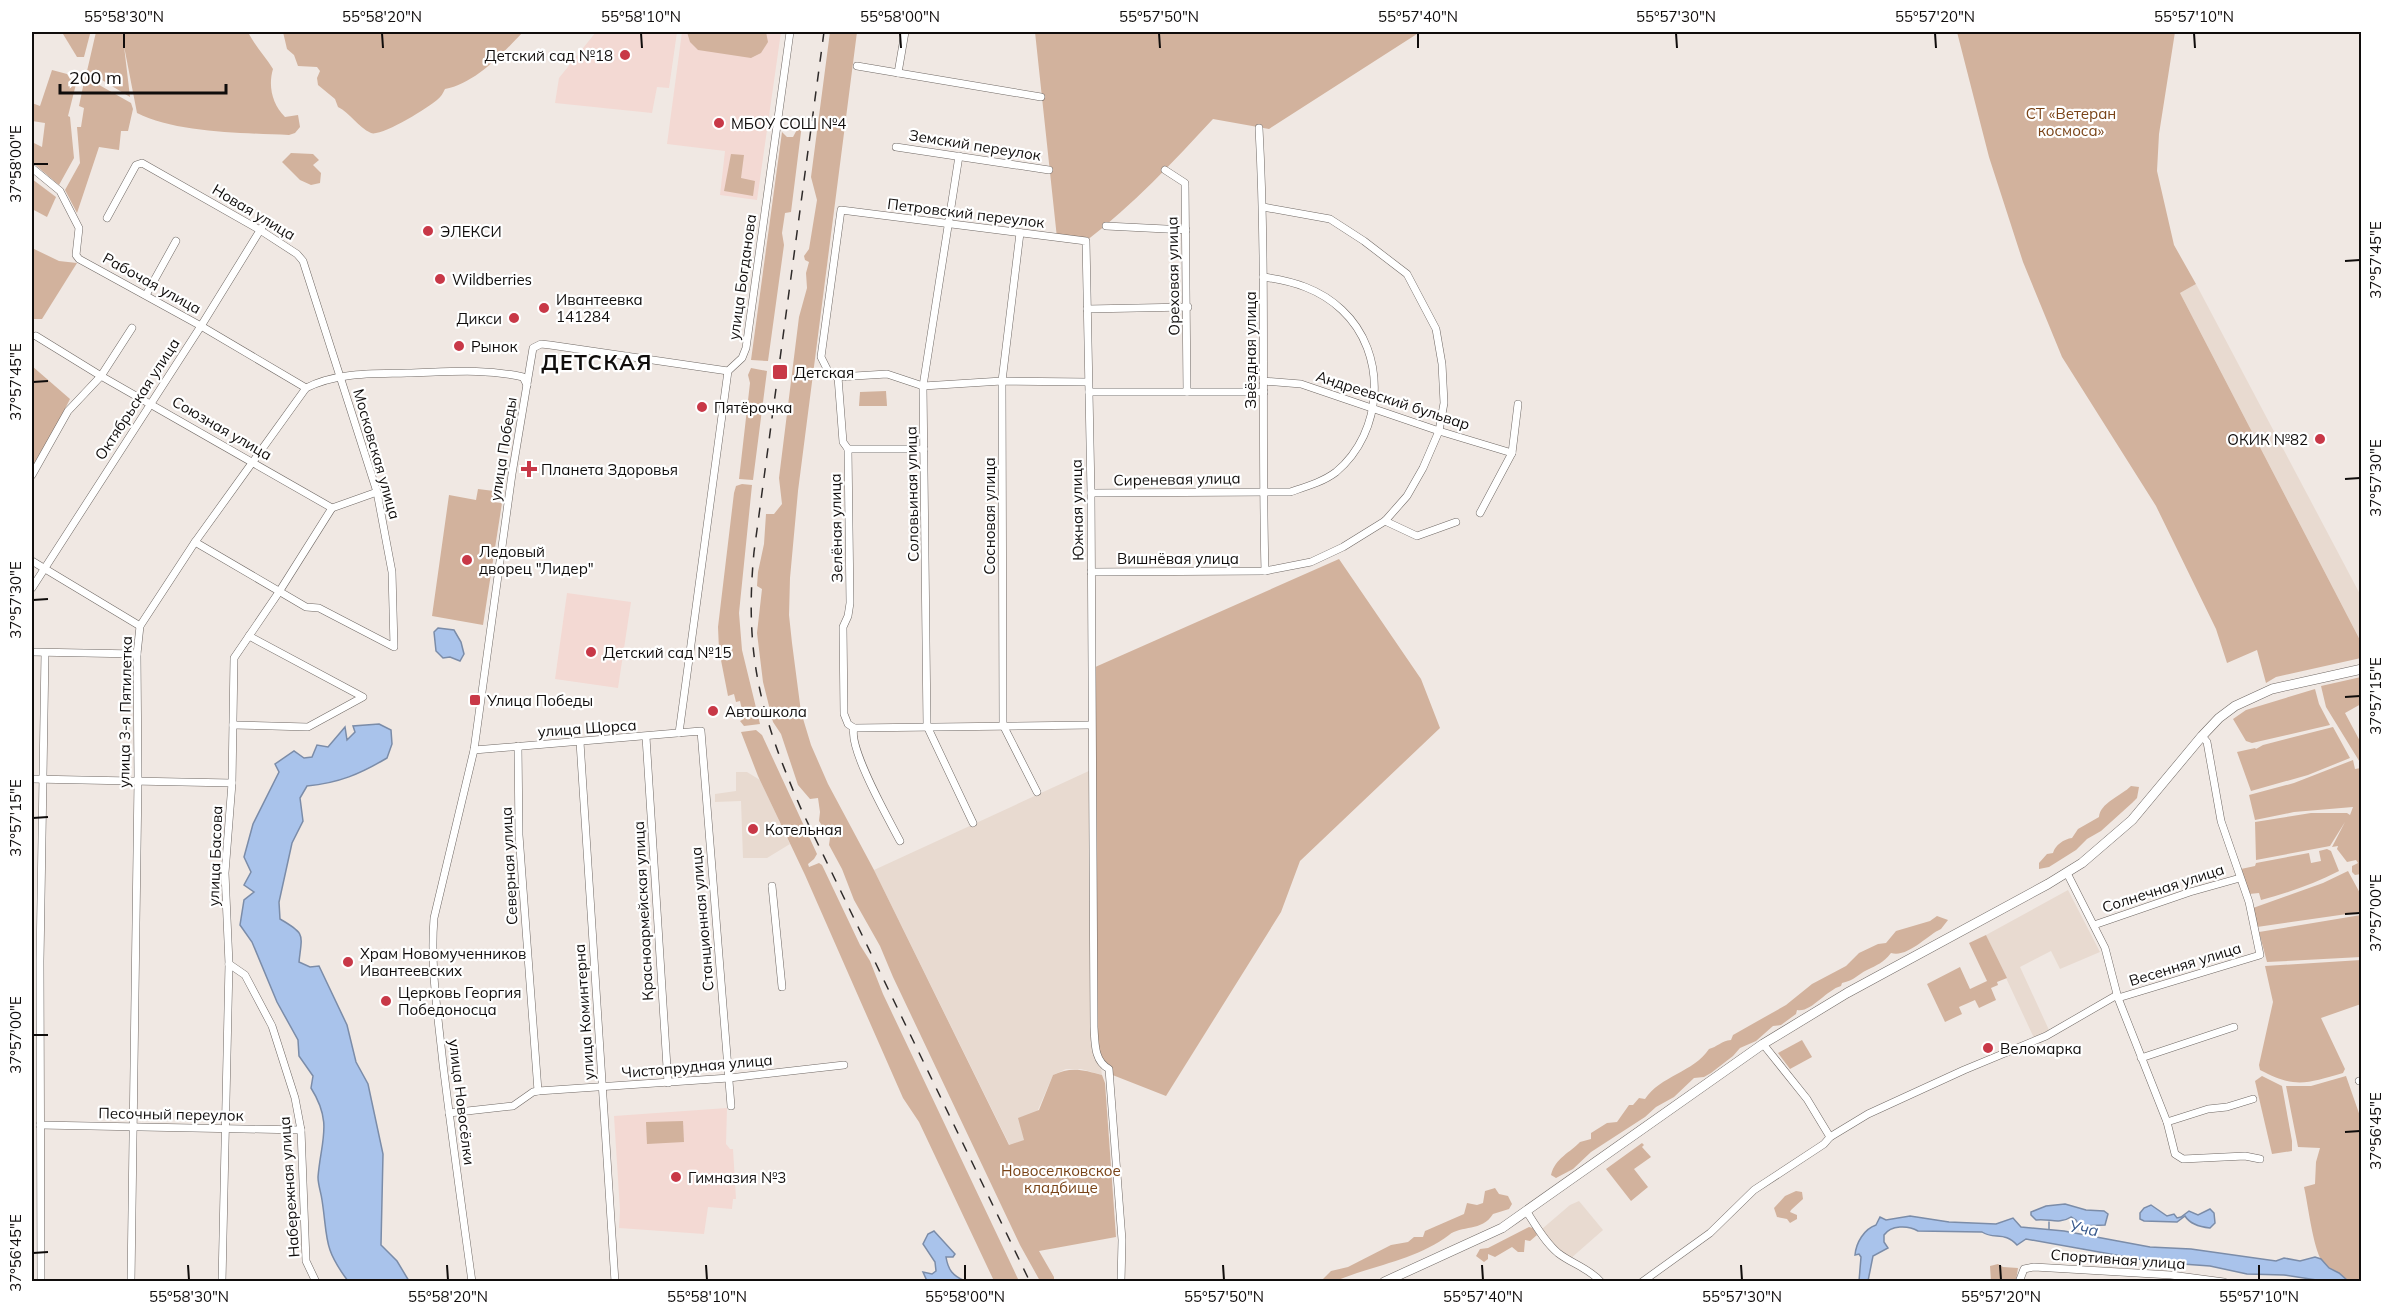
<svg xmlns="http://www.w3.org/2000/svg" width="2393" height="1313" font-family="Mulish,sans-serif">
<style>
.built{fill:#e8dad0}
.education{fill:#f3d9d3}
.green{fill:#d2b29d}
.water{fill:#a9c3eb;stroke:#7b8ca8;stroke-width:1.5}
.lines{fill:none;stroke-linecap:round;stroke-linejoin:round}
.stream{stroke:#7b8ca8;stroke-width:1.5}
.minor-casing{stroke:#6f6864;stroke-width:8}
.major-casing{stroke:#6f6864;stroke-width:10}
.minor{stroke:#fff;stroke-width:7}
.major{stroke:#fff;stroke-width:9}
.rail{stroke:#2e2a29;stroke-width:1.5;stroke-dasharray:10 10;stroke-linecap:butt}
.ticks{fill:none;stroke:#100d0c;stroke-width:2}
.poi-dot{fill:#c83847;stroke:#fff;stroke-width:2}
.labels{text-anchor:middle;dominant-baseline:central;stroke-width:4.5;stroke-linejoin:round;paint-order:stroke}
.poi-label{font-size:15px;fill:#100d0c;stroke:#fff;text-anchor:start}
.park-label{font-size:15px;fill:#794317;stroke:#fff}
.street-label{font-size:15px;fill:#100d0c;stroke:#fff}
.water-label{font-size:16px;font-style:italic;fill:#35578b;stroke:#fff}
.district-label{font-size:21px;font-weight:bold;letter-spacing:1.5px;fill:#100d0c;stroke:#fff}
.neatline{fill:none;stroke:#100d0c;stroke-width:2}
.ticks-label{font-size:15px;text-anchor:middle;fill:#100d0c}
</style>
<rect width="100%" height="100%" fill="#f0e8e3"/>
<g class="built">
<path d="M2196,284L2361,596V642L2180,293Z"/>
<path d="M1091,770L1100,1061L1102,1075L1081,1069H1066L1053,1075L1025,1140L1010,1146L874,870Z"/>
<path d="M736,772H747L760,780L790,844L767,858H743L741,801L715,802V794L736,791Z"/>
<path d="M2068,890L2100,952L2060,969L2051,951L2020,967L2049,1030L2034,1038L1986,935Z"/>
<path d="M1579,1201L1603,1230L1570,1259L1559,1251L1542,1229L1570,1205Z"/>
</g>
<g class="education">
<path d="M596,32H677L669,88L657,87L652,113L555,103L559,78Z"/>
<path d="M682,32H781L757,200L720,195L725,151L667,144Z"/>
<path d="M567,593L631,602L618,688L555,679Z"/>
<path d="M727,1108L726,1144L730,1149H733L736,1199H733L732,1209L708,1207L704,1234L619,1228L620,1210L614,1116Z"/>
</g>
<g class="green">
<path d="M65,32H86L90,34L84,57H77L63,34Z"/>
<path d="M96,32H248C255,46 265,56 273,69C268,86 272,104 285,117L298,115L300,127L295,133L289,135C245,133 176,133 137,113L124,46L130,97L87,71Z"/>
<path d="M283,32H523C503,53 475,84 445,89C443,93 441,97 437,100C428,108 381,137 371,133C358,127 350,113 338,107L335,99L318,85L317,78L320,71L317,67L298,66L294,55L287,49Z"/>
<path d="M687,32H766L768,42L761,53L751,58L698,50L690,42Z"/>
<path d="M830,32H857L798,491L790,578L789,615L792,643L801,712L811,745L828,784L874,870L1009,1145L1024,1140L1018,1118L1039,1110L1053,1075C1071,1066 1084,1070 1102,1075L1105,1083L1116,1237L1039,1251L1054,1277V1281H1040L1020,1245L893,977L880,946L854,900L842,869L829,845L830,838L819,821L820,812L818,798L810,799L798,785L781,734L773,722L763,682L757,633L762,589L757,586L758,572L764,544L766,514H774L782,504L779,478L799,317L807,288L806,273L809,262L805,260L804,256L809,249L817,200L811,177Z"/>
<path d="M1035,32H1420L1269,129L1213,119C1173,162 1133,205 1086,241L1057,238Z"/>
<path d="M1957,32H2175L2159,134L2157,171L2174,245L2196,284L2180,293L2361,642V658L2276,677L2266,683L2257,650L2227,663L2216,629L2156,506L2062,357L2023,262L1989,157Z"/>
<path d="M52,70L67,74L70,79L77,80L68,116L70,117L74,158L59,185L32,162V142L42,147L45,123L32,121V103L40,106Z"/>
<path d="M85,77L131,103L133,109L128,131H121L119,150L99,147L77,213L65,190L80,163L77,127H81L84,108L79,106Z"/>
<path d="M800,124H802L791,212L785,213L782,233L784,245L768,361L751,360L782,132L787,137H793Z"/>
<path d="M291,153L313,154L319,160L313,165L321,173L320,183L311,185L300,180L282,162Z"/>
<path d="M731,154L744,155L741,178L755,181L753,196L724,191Z"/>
<path d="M32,179L56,197L47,217L32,209Z"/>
<path d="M32,248L59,261L77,263L42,319H32Z"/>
<path d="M32,366L70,399L32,475Z"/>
<path d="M751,368L767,371L753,480L739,479L750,383L748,375Z"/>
<path d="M886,391L887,406H859L860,392Z"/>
<path d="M742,484L752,485L739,613L742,650L760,724L744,726L740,721L744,719L740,701L736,702L734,694L728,696L719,650L718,627L734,493L736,486Z"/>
<path d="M478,489L494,491L492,502L502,503L483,625L432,616L449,495L476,500Z"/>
<path d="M1339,559L1421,679L1440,728L1300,861L1281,912L1166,1096L1110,1074L1096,1053L1093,668Z"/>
<path d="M2361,677V704L2345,713L2361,743V764L2326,707L2321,686Z"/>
<path d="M2315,689L2319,704L2330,725L2252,743L2246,741L2233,719L2246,710Z"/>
<path d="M2333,727L2350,758L2308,775L2251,791L2237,752L2255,748L2256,749L2263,745Z"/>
<path d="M756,730L762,735L817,854L814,859L808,864L809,867L819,863L822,865L860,945L870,961L883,994L1019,1281H994L919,1122L903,1098L805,875L758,776L741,732Z"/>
<path d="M2353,760L2355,769L2361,768V874L2355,875L2352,872V866L2358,863L2356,860L2347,862L2337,849L2338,846L2332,847L2345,822L2330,846L2256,860L2255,822L2311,813H2347L2350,815L2353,807L2294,812L2255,820L2249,795L2294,783Z"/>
<path d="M2131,786L2139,787L2137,798L2132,803L2101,831L2087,839L2076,850L2049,867L2039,869V863L2047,854L2053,853C2055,845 2064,839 2072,838L2078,829L2099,817C2100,803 2121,796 2131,786Z"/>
<path d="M2327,849L2331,851L2339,871C2314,884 2287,893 2261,900L2259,893L2249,894L2241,869L2255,866L2256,863L2309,853L2311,863L2321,861L2319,851Z"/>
<path d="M2348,871L2361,895V912L2257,927L2253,908L2323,883Z"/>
<path d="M2361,915V957L2267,962L2259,932Z"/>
<path d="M1937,916L1948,920L1941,929C1927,935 1908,958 1891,953C1883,963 1877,965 1867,970C1857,975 1855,980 1842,983L1841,986C1826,990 1811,1013 1797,1010L1796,1014L1781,1025L1773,1026L1756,1041L1740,1048L1733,1056L1711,1073L1704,1077L1694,1078L1674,1097L1656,1107L1645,1117L1591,1152L1573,1169L1556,1178L1551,1175C1555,1158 1571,1152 1580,1142L1591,1139V1133L1607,1123L1617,1122L1629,1105H1633L1639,1098L1645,1099C1660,1076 1694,1072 1709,1049C1717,1047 1721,1041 1731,1040L1733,1035L1786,1005L1812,984L1846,966L1859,953L1878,944L1886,943L1896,931L1930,921Z"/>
<path d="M1986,935L2007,978L1997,982L1998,985L1991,988L1996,1000L1979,1008L1975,1000L1959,1007L1962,1014L1945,1022L1927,984L1960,967L1970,989L1987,981L1969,943Z"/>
<path d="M2361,960V1004L2321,1018L2345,1069L2343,1073C2307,1083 2296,1089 2260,1070L2259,1065L2273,1002L2265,966Z"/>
<path d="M1802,1040L1812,1057L1790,1069L1778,1053Z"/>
<path d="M2262,1076L2282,1086L2292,1141V1151L2272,1154L2255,1081Z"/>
<path d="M2346,1076L2361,1119V1281H2348C2340,1272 2329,1270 2322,1261C2313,1248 2308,1204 2304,1187L2315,1184L2316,1162L2320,1148L2298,1147L2286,1086H2311Z"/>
<path d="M683,1121L684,1142L647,1144L646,1122Z"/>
<path d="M1642,1143L1644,1145L1642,1147L1651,1157L1634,1169L1648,1187L1631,1201L1606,1169Z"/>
<path d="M1495,1188L1499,1194L1508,1196L1512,1204L1509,1209L1493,1214C1482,1232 1461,1225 1449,1235C1423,1255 1388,1263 1357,1273C1341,1278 1339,1282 1321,1281L1331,1271L1348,1267L1391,1245L1408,1242L1414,1237H1423L1425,1231L1464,1214L1467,1203L1477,1205L1483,1203L1485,1191Z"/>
<path d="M1796,1191L1802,1192L1803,1199L1791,1210L1790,1212L1797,1215V1219L1790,1223L1787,1219L1777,1217L1774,1208L1785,1196Z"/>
<path d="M1529,1227L1533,1228L1537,1235L1530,1241L1525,1240L1524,1252H1518L1512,1247L1495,1257L1488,1254V1259L1484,1262L1476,1256L1480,1249L1488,1248Z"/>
<path d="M1998,1264L2003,1267L2018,1268L2016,1281H1991L1990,1266Z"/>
</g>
<g class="water">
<path d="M438,628L454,630L461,642L464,654L460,661L450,657L443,658L436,651L434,632Z"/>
<path d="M379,724L391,730L392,744L387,758C360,774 339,783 307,786L300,798L303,821L292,843L279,902L280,919C306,934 302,934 299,962L310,967L319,966L347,1025L356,1062L368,1084L383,1154L381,1245L397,1261L409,1281H348C323,1248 328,1239 322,1200C321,1192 318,1185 318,1177C321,1140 333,1123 311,1088L313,1076L299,1056L298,1040L277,1002L252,942L240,925L244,900L254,892L244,885L251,872L244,857L253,824L279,772L275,764L294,751L304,758L312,757L317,745L328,747L345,727L347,740L355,732L353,726Z"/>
<path d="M2065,1204L2086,1210L2104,1211L2108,1214L2105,1225L2079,1226L2076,1220L2071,1217C2059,1225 2049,1218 2036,1220L2031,1215V1212L2046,1206Z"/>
<path d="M2151,1205L2167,1216L2174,1214L2177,1218L2181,1217L2189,1211L2198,1215L2210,1209L2214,1213L2215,1223L2210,1228C2200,1227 2190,1224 2185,1216L2177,1222L2144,1221L2140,1219V1213L2144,1208Z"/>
<path d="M1910,1216L1949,1222L1996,1224L2013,1218L2021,1227L2064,1231L2150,1247L2191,1249L2276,1261L2284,1258L2300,1261L2315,1257L2321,1259L2329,1268L2339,1273L2348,1281H2323L2284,1275L2247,1274L2210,1266L2155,1262L2026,1239L2017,1245C2005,1231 1994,1240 1982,1232L1918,1231C1908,1225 1891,1225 1884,1235V1242L1888,1248L1873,1256L1868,1281H1859L1861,1257L1859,1254L1855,1255C1856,1243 1864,1229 1876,1225L1880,1217L1886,1220Z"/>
<path d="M934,1231L955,1254L953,1257H946C948,1270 953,1276 965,1281H927L923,1272L932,1274L936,1271L935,1262L923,1244L928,1234Z"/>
</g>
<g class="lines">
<path class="stream" d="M2049,1222V1229"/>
<defs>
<g id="minor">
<path d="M857,66L1041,97"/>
<path d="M898,73L905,32"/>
<path d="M1259,128C1267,276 1261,424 1265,571"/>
<path d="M896,147L1049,170"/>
<path d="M959,156L923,386L927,726L973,823"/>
<path d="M32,168L60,191L79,228L76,255L79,259L201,326L306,388"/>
<path d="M1165,170L1185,183L1187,392"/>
<path d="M107,218L136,165L142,163L260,230L297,254L303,261L377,492L392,572L394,647L319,608L306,607L195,542"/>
<path d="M1106,226L1186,230"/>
<path d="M1020,233L1002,381L1003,725L1037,792"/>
<path d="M146,295L176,241"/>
<path d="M1087,309L1188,307"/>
<path d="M36,336L101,376L332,508"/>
<path d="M838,377L887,374L923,386L1002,381L1088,382"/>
<path d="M1263,381L1301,384L1439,431L1512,453"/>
<path d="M1089,392H1264"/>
<path d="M848,449H924"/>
<path d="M32,475L68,411L101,376L132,328"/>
<path d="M1091,493L1290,492C1305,487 1323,482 1336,472C1384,432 1388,353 1342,310C1320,289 1293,281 1263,277"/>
<path d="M1480,513L1512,453L1518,404"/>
<path d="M1385,521L1417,536L1456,522"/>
<path d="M32,561L140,626"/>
<path d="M1091,572L1265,571L1311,562L1343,547L1385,521L1407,496L1423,468L1439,431L1444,403L1442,364L1436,329L1407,274L1364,241L1330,219L1263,207"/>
<path d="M32,588L201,326L264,224"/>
<path d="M32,652L137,654"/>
<path d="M233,725L308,727L363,697L249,636"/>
<path d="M854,728L1091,725"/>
<path d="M679,733L728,371L742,358L746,348L790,32"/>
<path d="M646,737L668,1083"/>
<path d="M580,742L615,1282"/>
<path d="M518,746L519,835L538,1091"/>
<path d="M474,750L701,731L731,1106"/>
<path d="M32,779L232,783"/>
<path d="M900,841C889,820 848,748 854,728L848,724L844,714L843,627L848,616L850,603L848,449L843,442L838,377L829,373L821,357L841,210L1086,241L1091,493L1094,1027C1095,1043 1094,1061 1109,1069L1122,1240L1121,1282"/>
<path d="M2067,873L2105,948L2118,998L2167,1122L2175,1154L2183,1159L2245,1156L2260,1159"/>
<path d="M772,886L782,987"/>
<path d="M2094,925L2190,892L2240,878"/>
<path d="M229,964L245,975L272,1026L295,1098L301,1130L306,1261L316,1282"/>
<path d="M2118,998L2260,955L2249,902L2221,821L2207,742L2202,736"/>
<path d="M1763,1044L1807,1099L1830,1137"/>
<path d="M2141,1058L2234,1027"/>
<path d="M2359,1081L2362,1080"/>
<path d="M449,1113L513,1106L533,1092L538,1091L729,1078L844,1065"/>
<path d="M2167,1122L2208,1109L2227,1107L2253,1099"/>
<path d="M40,1125L301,1130"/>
<path d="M1527,1212C1536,1226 1545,1242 1558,1253C1572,1264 1589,1268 1601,1282"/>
<path d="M41,1282L40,961L45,653"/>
<path d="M131,1282L138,780L137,654L140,626L195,542L306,388C337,372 373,374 407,373C447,372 484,368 523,377L527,385"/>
<path d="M222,1282L229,964L225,873L232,783L234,658L279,592L332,508L377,492"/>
<path d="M472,1282C462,1209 452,1137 443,1064C438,1015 430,967 434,918L474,750L512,474L533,348L541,344L550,345L728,371"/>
<path d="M1642,1282L1710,1233L1754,1190L1824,1144L1830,1137L1868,1114L1964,1070L2046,1036L2117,995"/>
<path d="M2019,1282L2024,1269L2034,1267L2171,1275L2224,1282"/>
</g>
<path id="major" d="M1384,1282L1502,1228L1763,1044L1847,993L2048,884L2082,863L2132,820L2202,736L2219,718L2235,706L2272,689L2362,669"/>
</defs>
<use href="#minor" class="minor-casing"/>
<use href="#major" class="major-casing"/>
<use href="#minor" class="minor"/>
<use href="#major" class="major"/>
<path class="rail" d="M824,32L754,552C744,656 761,717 802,811L1030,1282"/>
</g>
<path class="ticks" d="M124,33V48M382,33L383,48M641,33L642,48M900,33L901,48M1159,33L1160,48M1418,33V48M1676,33L1677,48M1935,33L1936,48M2194,33L2195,48M33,164H48M2345,261L2360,260M33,382L48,381M2345,479L2360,478M33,600L48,599M2345,697L2360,696M33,818L48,817M2345,914L2360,913M33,1035H48M2345,1132L2360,1131M33,1253L48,1252M188,1265L189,1280M447,1265L448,1280M706,1265L707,1280M965,1265V1280M1223,1265L1224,1280M1482,1265L1483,1280M1741,1265L1742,1280M2000,1265L2001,1280M2259,1265V1280"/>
<g class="poi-dot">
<circle cx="625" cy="55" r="6"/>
<circle cx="719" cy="123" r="6"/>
<circle cx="428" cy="231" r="6"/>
<circle cx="440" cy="279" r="6"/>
<circle cx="544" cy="308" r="6"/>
<circle cx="514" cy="318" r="6"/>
<circle cx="459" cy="346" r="6"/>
<rect x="772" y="364" width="16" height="16" rx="3"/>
<circle cx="702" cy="407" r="6"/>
<circle cx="2320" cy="439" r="6"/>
<path d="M526 460h6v6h6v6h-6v6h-6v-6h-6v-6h6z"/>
<circle cx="467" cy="560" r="6"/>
<circle cx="591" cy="652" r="6"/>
<rect x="469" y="694" width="12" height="12" rx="3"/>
<circle cx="713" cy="711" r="6"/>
<circle cx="753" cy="829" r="6"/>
<circle cx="348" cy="962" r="6"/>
<circle cx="386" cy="1001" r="6"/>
<circle cx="1988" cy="1048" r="6"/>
<circle cx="676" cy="1177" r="6"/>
</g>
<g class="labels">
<g class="poi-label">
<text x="613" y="55" text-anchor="end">Детский сад №18</text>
<text x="731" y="123">МБОУ СОШ №4</text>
<text x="440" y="231">ЭЛЕКСИ</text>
<text x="452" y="279">Wildberries</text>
<text x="556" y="299">Ивантеевка<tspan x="556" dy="17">141284</tspan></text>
<text x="502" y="318" text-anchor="end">Дикси</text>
<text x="471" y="346">Рынок</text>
<text x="794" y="372">Детская</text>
<text x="714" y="407">Пятёрочка</text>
<text x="2308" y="439" text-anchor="end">ОКИК №82</text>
<text x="541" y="469">Планета Здоровья</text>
<text x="479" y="551">Ледовый<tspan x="479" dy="17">дворец "Лидер"</tspan></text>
<text x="603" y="652">Детский сад №15</text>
<text x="487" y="700">Улица Победы</text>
<text x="725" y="711">Автошкола</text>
<text x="765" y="829">Котельная</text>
<text x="360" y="953">Храм Новомученников<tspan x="360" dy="17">Ивантеевских</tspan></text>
<text x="398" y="992">Церковь Георгия<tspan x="398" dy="17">Победоносца</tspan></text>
<text x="2000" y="1048">Веломарка</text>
<text x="688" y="1177">Гимназия №3</text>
</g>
<g class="park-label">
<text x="2071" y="113">СТ «Ветеран<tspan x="2071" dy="17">космоса»</tspan></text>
<text x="1061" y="1170">Новоселковское<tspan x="1061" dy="17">кладбище</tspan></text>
</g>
<g class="street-label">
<text transform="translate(975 145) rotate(9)">Земский переулок</text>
<text transform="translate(254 212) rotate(31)">Новая улица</text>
<text transform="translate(966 213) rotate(7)">Петровский переулок</text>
<text transform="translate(1173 276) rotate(-91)">Ореховая улица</text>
<text transform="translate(742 277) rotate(-82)">улица Богданова</text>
<text transform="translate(152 283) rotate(29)">Рабочая улица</text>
<text transform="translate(1250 350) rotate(-90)">Звёздная улица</text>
<text transform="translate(137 399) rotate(-57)">Октябрьская улица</text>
<text transform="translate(1393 400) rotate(18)">Андреевский бульвар</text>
<text transform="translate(222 428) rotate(30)">Союзная улица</text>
<text transform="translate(503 449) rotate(-81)">улица Победы</text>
<text transform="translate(377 454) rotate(74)">Московская улица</text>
<text transform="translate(1177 479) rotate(-1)">Сиреневая улица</text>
<text transform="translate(912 494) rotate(-91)">Соловьиная улица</text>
<text transform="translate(1077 510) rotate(-91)">Южная улица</text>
<text transform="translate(989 516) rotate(-90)">Сосновая улица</text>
<text transform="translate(836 528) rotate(-91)">Зелёная улица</text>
<text x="1178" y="558">Вишнёвая улица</text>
<text transform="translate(125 712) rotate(-89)">улица 3-я Пятилетка</text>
<text transform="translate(587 728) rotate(-4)">улица Щорса</text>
<text transform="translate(215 856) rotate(-88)">улица Басова</text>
<text transform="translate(509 866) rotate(-93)">Северная улица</text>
<text transform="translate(2163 888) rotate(-18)">Солнечная улица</text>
<text transform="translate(643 911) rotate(-93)">Красноармейская улица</text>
<text transform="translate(702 919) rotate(-95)">Станционная улица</text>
<text transform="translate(2185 964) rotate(-17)">Весенняя улица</text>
<text transform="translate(584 1012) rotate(-94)">улица Коминтерна</text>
<text transform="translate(697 1066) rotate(-5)">Чистопрудная улица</text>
<text transform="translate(462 1102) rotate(83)">улица Новосёлки</text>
<text transform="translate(171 1114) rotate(1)">Песочный переулок</text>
<text transform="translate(289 1187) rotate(-94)">Набережная улица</text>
<text transform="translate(2118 1259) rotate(4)">Спортивная улица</text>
</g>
<g class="water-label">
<text transform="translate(2084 1228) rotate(10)">Уча</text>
</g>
<g class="district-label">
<text x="597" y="362">ДЕТСКАЯ</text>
</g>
</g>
<rect width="2393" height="1313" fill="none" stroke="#ffffff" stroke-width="66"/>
<path d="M60 84v9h166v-9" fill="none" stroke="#100d0c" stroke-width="3"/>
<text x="69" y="84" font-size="18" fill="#100d0c" stroke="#ffffff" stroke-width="4.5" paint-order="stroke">200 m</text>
<rect x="33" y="33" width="2327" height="1247" class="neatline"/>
<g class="ticks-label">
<text x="124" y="22">55°58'30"N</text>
<text x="382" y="22">55°58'20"N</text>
<text x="641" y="22">55°58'10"N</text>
<text x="900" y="22">55°58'00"N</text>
<text x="1159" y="22">55°57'50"N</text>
<text x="1418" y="22">55°57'40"N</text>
<text x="1676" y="22">55°57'30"N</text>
<text x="1935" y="22">55°57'20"N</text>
<text x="2194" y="22">55°57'10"N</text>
<text transform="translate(16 164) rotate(-90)" y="5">37°58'00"E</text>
<text transform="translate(2376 260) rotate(-90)" y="5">37°57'45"E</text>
<text transform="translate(16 382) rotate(-90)" y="5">37°57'45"E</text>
<text transform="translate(2376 478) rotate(-90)" y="5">37°57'30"E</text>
<text transform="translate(16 600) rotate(-90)" y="5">37°57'30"E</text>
<text transform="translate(2376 696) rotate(-90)" y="5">37°57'15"E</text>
<text transform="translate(16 818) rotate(-90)" y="5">37°57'15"E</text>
<text transform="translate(2376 913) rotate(-90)" y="5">37°57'00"E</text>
<text transform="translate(16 1035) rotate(-90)" y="5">37°57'00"E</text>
<text transform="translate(2376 1131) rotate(-90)" y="5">37°56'45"E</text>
<text transform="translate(16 1253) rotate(-90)" y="5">37°56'45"E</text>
<text x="189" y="1302">55°58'30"N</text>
<text x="448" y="1302">55°58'20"N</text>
<text x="707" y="1302">55°58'10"N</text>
<text x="965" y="1302">55°58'00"N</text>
<text x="1224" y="1302">55°57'50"N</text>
<text x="1483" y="1302">55°57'40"N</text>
<text x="1742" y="1302">55°57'30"N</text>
<text x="2001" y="1302">55°57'20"N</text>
<text x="2259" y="1302">55°57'10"N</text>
</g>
</svg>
